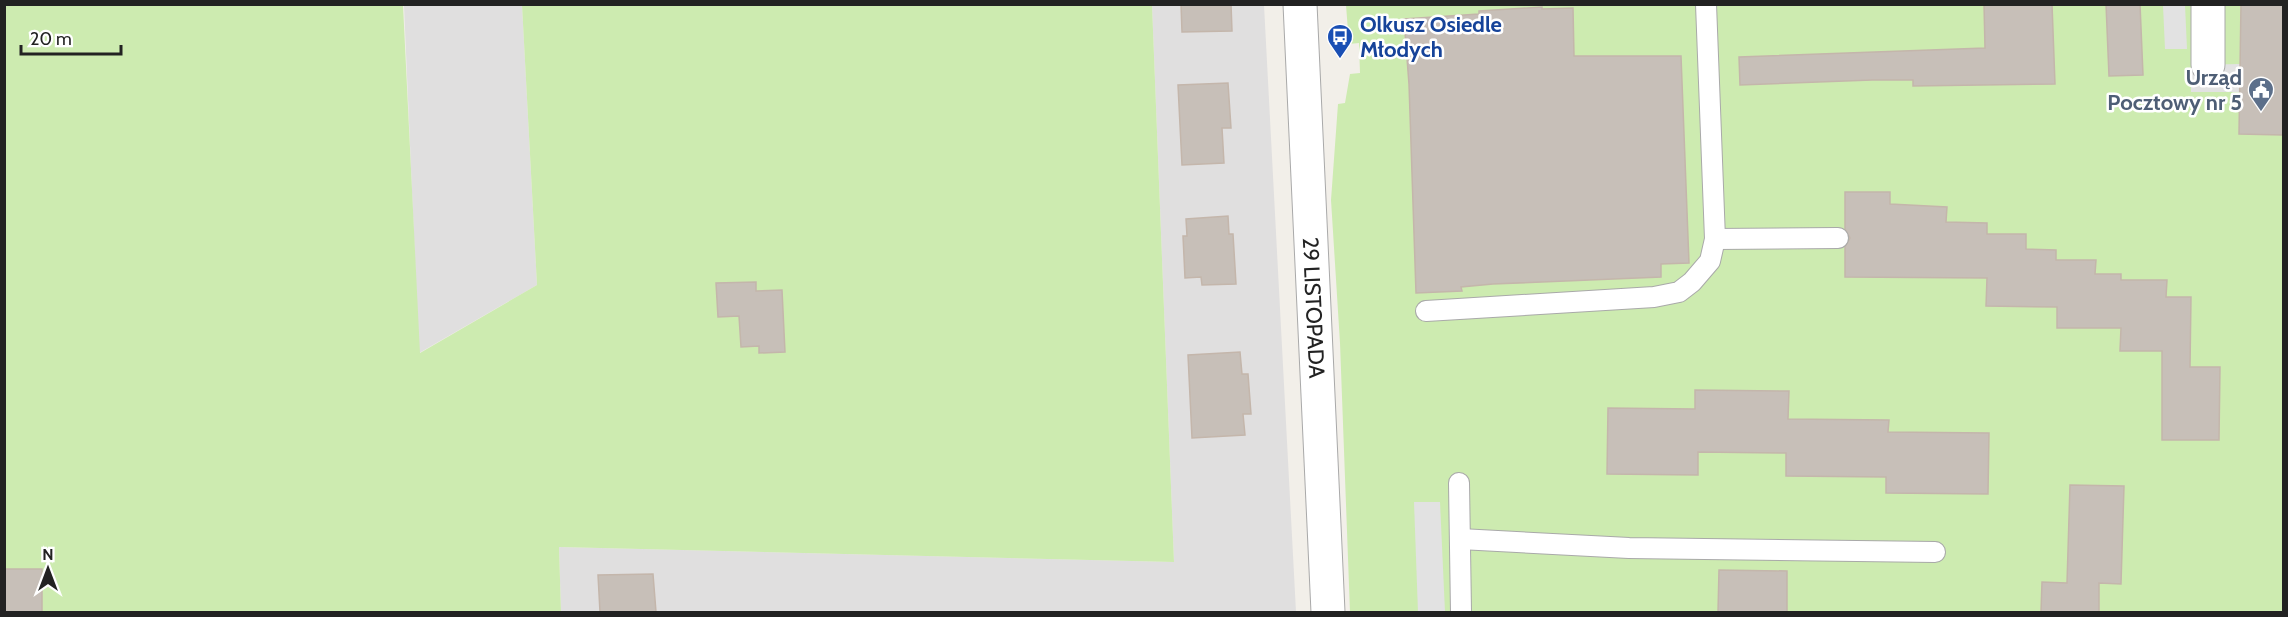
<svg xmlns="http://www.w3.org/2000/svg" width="2288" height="617" font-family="Cabin,sans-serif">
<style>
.residential{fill:#e0dfdf}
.grass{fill:#cdebb0}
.parking{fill:#e2e2e2}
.building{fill:#c7bfb8;stroke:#c4b6ab;stroke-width:1.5}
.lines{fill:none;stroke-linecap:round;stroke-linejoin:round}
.service-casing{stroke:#a9a9a9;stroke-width:22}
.minor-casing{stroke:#a9a9a9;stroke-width:35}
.tertiary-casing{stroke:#a9a9a9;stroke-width:35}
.service{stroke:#fff;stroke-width:20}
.minor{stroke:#fff;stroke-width:33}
.tertiary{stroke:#fff;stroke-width:33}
.labels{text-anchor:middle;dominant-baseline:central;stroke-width:5;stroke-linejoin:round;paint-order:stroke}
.transit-label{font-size:22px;font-weight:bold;fill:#164399;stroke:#fff;text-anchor:start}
.service-label{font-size:22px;font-weight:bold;fill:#4e5e75;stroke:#fff;text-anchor:end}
.street-label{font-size:22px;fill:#222;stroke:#fff}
</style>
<rect width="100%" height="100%" fill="#f2efe9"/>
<g class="residential">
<path d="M404,5H522L537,285L419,353Z"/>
<path d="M1152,5H1264L1296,612H561L559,547L1174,562Z"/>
</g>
<g class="grass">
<path d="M4,5H403L420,353L537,285L522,5H1152L1174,562L559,547L561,612H5Z"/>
<path d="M1346,5H2283V612H1350L1340,343L1331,200L1338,104L1345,103L1350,74L1360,73L1359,43L1349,44Z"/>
</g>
<g class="parking">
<path d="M2163,5H2185L2187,49H2165Z"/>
<path d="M2240,64V92H2191V65Z"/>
<path d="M1414,502H1440L1445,612H1418Z"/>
</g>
<g class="building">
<path d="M1181,4H1231L1232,31L1182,32Z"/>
<path d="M1984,4H2052L2055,84L1913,86V80H1872L1740,85L1739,57L1985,48Z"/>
<path d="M2106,4H2140L2143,75L2109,76Z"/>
<path d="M2241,4H2283V135L2239,134Z"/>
<path d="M1542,7V9L1573,8L1574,56H1681L1689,263L1661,264V277L1493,284L1461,287L1462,291L1416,293L1409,84L1404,19L1479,14V11Z"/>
<path d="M1228,83L1231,128H1222L1224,163L1182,165L1178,85Z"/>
<path d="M1845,192H1890V204L1947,207L1946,222L1987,223V234H2026V249L2056,250V260H2096L2095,274H2121V280H2167L2166,297H2191L2190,367H2220L2219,440H2162V351H2120L2121,328H2057V307L1986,306L1987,278L1845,277V247L1850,238L1845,229Z"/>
<path d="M1228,216L1229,234H1233L1236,284L1202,285L1201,277L1185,278L1183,236H1187L1186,219Z"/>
<path d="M756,282V291L782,290L785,352L759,353V346L741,347L739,316L718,317L716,283Z"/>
<path d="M1240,352L1242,374H1248L1251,414H1243L1245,435L1192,438L1188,355Z"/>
<path d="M1695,390L1789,391L1788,419L1889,420L1888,432L1989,433L1988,494L1886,493V477L1786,476V453L1698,452V475L1607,474L1608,408L1695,409Z"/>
<path d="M2070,485L2124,486L2121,584L2099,583V612H2041L2042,582L2067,583Z"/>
<rect x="4" y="569" width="38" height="43"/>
<path d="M1719,570L1787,571V612H1718Z"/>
<path d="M653,574L656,612H600L598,575Z"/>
</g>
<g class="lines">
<defs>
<g id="service">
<path d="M1715,239L1838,238"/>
<path d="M1426,311L1654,297L1679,292L1692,282L1710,261L1715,239L1706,4"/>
<path d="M1459,483L1461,612"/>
<path d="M1460,539L1629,548L1935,552"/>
</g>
<path id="minor" d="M2208,4V65"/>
<g id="tertiary">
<path id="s1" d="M1300,4L1328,612"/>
</g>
</defs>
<use href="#service" class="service-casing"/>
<use href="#minor" class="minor-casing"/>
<use href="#tertiary" class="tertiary-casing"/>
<use href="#service" class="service"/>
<use href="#minor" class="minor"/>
<use href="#tertiary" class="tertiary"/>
</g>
<defs>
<symbol id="bus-pin" viewBox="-11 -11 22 30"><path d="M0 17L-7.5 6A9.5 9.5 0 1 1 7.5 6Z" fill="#1a4fb4" stroke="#fff"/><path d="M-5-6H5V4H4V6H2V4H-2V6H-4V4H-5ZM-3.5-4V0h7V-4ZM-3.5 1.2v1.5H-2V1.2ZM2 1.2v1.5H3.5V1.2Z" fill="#fff"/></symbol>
<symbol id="civic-pin" viewBox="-11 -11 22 30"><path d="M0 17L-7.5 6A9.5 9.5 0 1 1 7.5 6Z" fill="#5c6f8a" stroke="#fff"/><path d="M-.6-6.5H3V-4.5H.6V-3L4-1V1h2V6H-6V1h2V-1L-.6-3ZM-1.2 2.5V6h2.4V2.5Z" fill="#fff"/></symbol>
</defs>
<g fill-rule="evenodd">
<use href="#bus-pin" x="1325" y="22" width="30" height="40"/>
<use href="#civic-pin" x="2246" y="75" width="30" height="40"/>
</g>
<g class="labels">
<g class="transit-label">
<text x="1360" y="24">Olkusz Osiedle<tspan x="1360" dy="25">Młodych</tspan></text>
</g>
<g class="service-label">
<text x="2242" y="77">Urząd<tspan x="2242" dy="25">Pocztowy nr 5</tspan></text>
</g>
<g class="street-label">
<text stroke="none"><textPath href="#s1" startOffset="304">29 LISTOPADA</textPath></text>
</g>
</g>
<rect width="2288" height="617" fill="none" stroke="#222222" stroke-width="12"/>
<g transform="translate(48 569)" stroke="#ffffff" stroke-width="4.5" paint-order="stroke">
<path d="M0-4.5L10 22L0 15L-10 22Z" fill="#222222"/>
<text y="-9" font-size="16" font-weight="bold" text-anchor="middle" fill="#222222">N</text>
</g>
<path d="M21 45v9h100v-9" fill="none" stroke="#222222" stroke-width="3"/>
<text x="30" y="45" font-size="18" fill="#222222" stroke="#ffffff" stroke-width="4.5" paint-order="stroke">20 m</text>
</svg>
